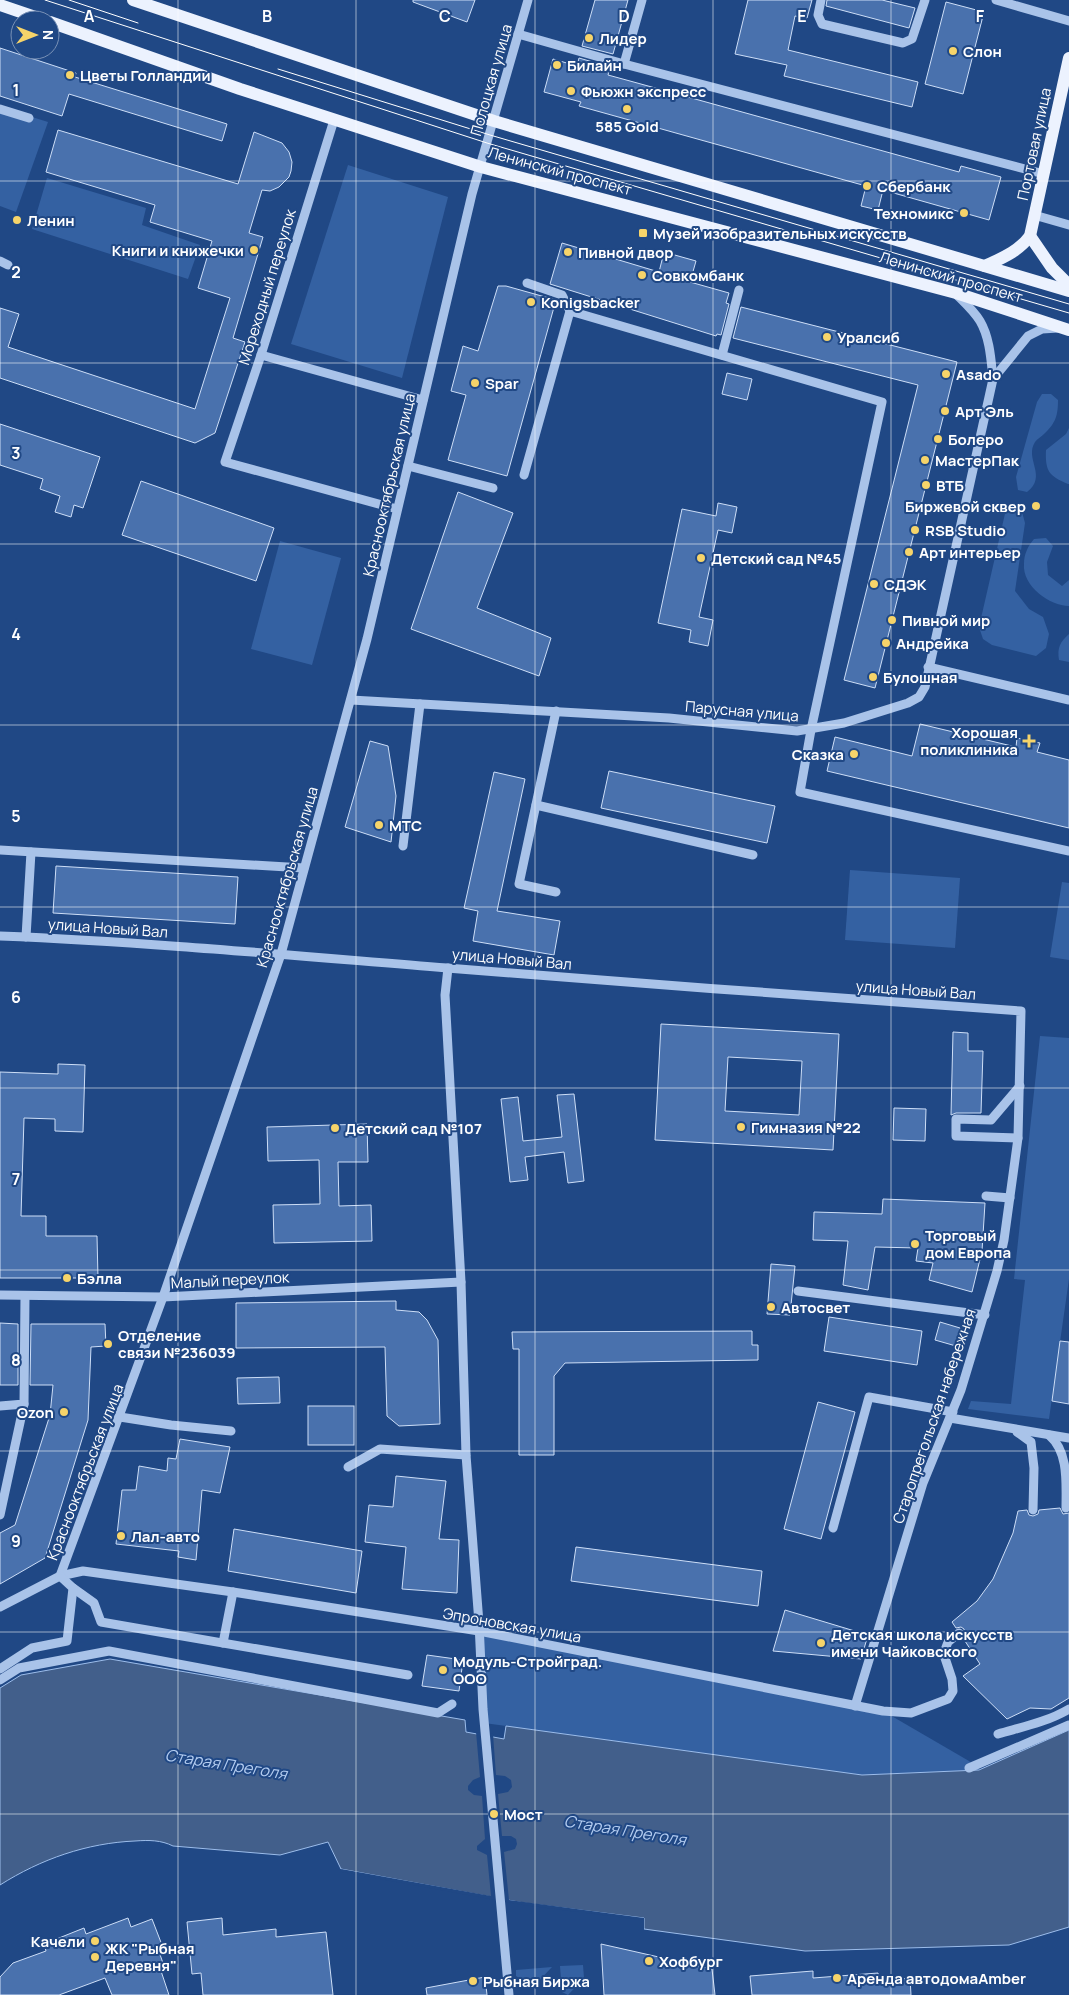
<svg xmlns="http://www.w3.org/2000/svg" width="1069" height="1995" font-family="Manrope,sans-serif">
<style>
.green{fill:#3461a2}
.water{fill:#425f8b;stroke:#9cbdeb}
.pier{fill:#204885}
.building{fill:#4971ad;stroke:#cddef7;fill-rule:evenodd}
.lines{fill:none;stroke-linecap:round;stroke-linejoin:round}
.minor{stroke:#a9c3e9;stroke-width:9}
.major{stroke:#ecf2fe;stroke-width:12}
.tram{stroke:#fff;stroke-width:1}
.grid{fill:none;stroke:#fff;stroke-width:1;stroke-opacity:0.55}
.poi-dot{fill:#f6d46a;stroke:#204885;stroke-width:2}
.labels{text-anchor:middle;dominant-baseline:central;stroke-width:4;stroke-linejoin:round;paint-order:stroke}
.poi-label{font-size:15px;font-weight:bold;fill:#fff;stroke:#204885;text-anchor:start}
.street-label{font-size:15px;fill:#fff;stroke:#204885}
.water-label{font-size:16px;font-style:italic;fill:#b4cdf1;stroke:#204885}
.grid-label{font-size:16px;text-anchor:middle;font-weight:bold;fill:#fff;stroke:#204885;stroke-width:4;stroke-linejoin:round;paint-order:stroke}
</style>
<rect width="100%" height="100%" fill="#204885"/>
<g class="green">
<path d="M0,107L48,122L16,212L0,206Z"/>
<path d="M348,165L448,197L402,378L291,344Z"/>
<path d="M47,178L146,208L142,225L200,245L188,279L32,229Z"/>
<path d="M1042,394H1051L1058,400C1058,415 1056,423 1044,434C1042,436 1037,439 1035,442C1024,459 1048,476 1027,492L1018,490L1016,477L1037,402Z"/>
<path d="M1069,428V484H1068C1049,476 1045,471 1046,450L1066,434Z"/>
<path d="M1014,503L1022,512L1025,523L1015,591L1029,609L1043,617L1049,634L1046,648L1036,656L992,645L983,639L979,627L1007,505Z"/>
<path d="M1046,538L1053,546L1047,562L1048,575L1062,586L1069,580V606C1050,606 1022,586 1024,564C1024,554 1028,546 1034,539Z"/>
<path d="M280,541L341,558L312,665L251,649Z"/>
<path d="M1069,634V662L1059,660C1057,648 1060,642 1069,634Z"/>
<path d="M850,870L960,878L955,948L845,940Z"/>
<path d="M1062,882L1069,883V960L1050,957Z"/>
<path d="M1040,1036L1069,1038V1279L1049,1419L968,1409L971,1401L1011,1404L1025,1280L1014,1279Z"/>
<path d="M479,1631L883,1711L969,1761L979,1770L862,1775L484,1723Z"/>
<path d="M583,1965L584,1978L568,1995L562,1992L560,1966Z"/>
<path d="M552,1967L533,1987L516,1976V1970Z"/>
</g>
<path class="water" d="M110,1659L465,1720L466,1732L504,1739L506,1726L862,1775L979,1770L1069,1730V1927L1009,1945L805,1951L644,1929V1918L524,1903L341,1869L328,1842L280,1855L173,1846C161,1840 149,1840 135,1841C87,1843 41,1859 0,1885V1688L21,1675Z"/>
<path class="pier" d="M476,1732L493,1734L496,1775L505,1776L511,1780L512,1787L508,1792L498,1794L502,1836H511L516,1839L517,1844L515,1849L504,1852L509,1900L644,1918V1929H642V1920L523,1905L342,1872L341,1869L491,1896L487,1855L477,1850V1846L485,1839L482,1796L474,1795L468,1790V1786L473,1780L480,1777Z"/>
<g class="building">
<path d="M413,0H475L467,22L413,2Z"/>
<path d="M595,0H628L613,54L582,46Z"/>
<path d="M748,0H812L807,18L795,16L788,50L918,82L912,107L784,76L787,65L735,54Z"/>
<path d="M827,0H882L915,8L909,28L826,6Z"/>
<path d="M946,2L984,12L963,94L925,84Z"/>
<path d="M0,48L76,73L75,77L227,124L222,141L69,94L62,116L0,96Z"/>
<path d="M579,58L610,67L608,75L630,81L959,172L961,166L1001,177L989,220L883,190L878,210L861,206L866,186L579,106L581,102L544,92L553,59L577,66Z"/>
<path d="M58,130L238,184L254,132L282,143L289,152L292,162L291,171L289,177L279,187L270,191L262,190L249,233L263,237L233,338L245,342L215,433L195,443L0,378V308L19,314L8,347L195,409L230,298L198,288L212,241L150,222L155,205L46,172Z"/>
<path d="M562,243L659,272L664,252L696,261L690,282L729,293L726,303L729,304L721,335L717,334L716,336L550,284Z"/>
<path d="M498,286H506L556,300L507,476L448,460L466,395L451,391L463,346L478,351Z"/>
<path d="M741,307L957,362L875,688L844,680L918,385L733,338Z"/>
<path d="M727,373L752,379L747,400L722,394Z"/>
<path d="M0,424L100,457L83,508L74,505L71,517L55,512L60,496L40,489L43,479L0,465Z"/>
<path d="M141,481L274,528L256,581L122,535Z"/>
<path d="M458,492L513,513L477,608L551,638L539,676L411,629Z"/>
<path d="M718,503L737,507L732,533L718,530L699,617L713,620L708,646L689,642L691,630L658,623L682,509L716,516Z"/>
<path d="M920,724L1016,747L1017,738L1040,743L1037,752L1069,760V828L827,771L835,737L912,756Z"/>
<path d="M370,741L388,746L396,796L391,842L345,827Z"/>
<path d="M609,771L775,806L767,843L601,808Z"/>
<path d="M494,772L525,779L497,911L560,921L554,955L473,941L478,911L464,908Z"/>
<path d="M56,866L238,877L235,924L53,913Z"/>
<path d="M661,1024L839,1034L833,1150L655,1140ZM728,1057L802,1061L799,1115L725,1111Z"/>
<path d="M953,1032L968,1033V1051H983L981,1113H956L951,1115Z"/>
<path d="M58,1064L85,1065L83,1132L55,1131V1119L24,1118L21,1216H46V1236H97L98,1278H0V1072L58,1074Z"/>
<path d="M574,1094L584,1181L568,1183L564,1152L525,1157L528,1180L510,1182L501,1099L518,1097L523,1141L562,1137L557,1095Z"/>
<path d="M894,1108L926,1109L925,1141L893,1140Z"/>
<path d="M367,1124L368,1162H338L339,1206L371,1205L372,1241L274,1243L273,1205L320,1204L319,1160L268,1161L267,1127Z"/>
<path d="M883,1199L985,1203L982,1251L972,1292L929,1280L933,1263L916,1261L918,1248L875,1247L868,1290L843,1285L848,1241L813,1240L814,1212L882,1214Z"/>
<path d="M771,1264L795,1266L790,1315L767,1314Z"/>
<path d="M396,1301V1310L419,1312L427,1320L438,1340L440,1424L399,1426L387,1416L385,1347L236,1348V1303Z"/>
<path d="M829,1317L922,1331L917,1365L824,1351Z"/>
<path d="M940,1322L960,1328L956,1346L935,1340Z"/>
<path d="M0,1323L18,1324V1385H0Z"/>
<path d="M31,1324H105L106,1346L91,1347L88,1420L45,1558L0,1584V1533L15,1525L50,1415L53,1385H30Z"/>
<path d="M752,1331V1345H758V1360L565,1363L554,1376V1455H519V1349H513L512,1332Z"/>
<path d="M1060,1341L1069,1342V1404L1052,1401Z"/>
<path d="M279,1377L280,1403L238,1404L237,1378Z"/>
<path d="M818,1402L855,1412L821,1539L784,1529Z"/>
<rect x="308" y="1406" width="46" height="39"/>
<path d="M180,1439L230,1447L220,1493L202,1490L196,1560L178,1557L179,1551L116,1544L122,1490H136L139,1466L167,1471L168,1458L176,1459Z"/>
<path d="M396,1476L446,1481L439,1539L459,1540L457,1593L402,1589L406,1547L365,1542L369,1505L393,1507Z"/>
<path d="M1060,1508L1063,1514L1069,1513V1698L1051,1709L1030,1708L1007,1719L963,1676L980,1664L963,1638L965,1635L964,1629L961,1627L956,1628L952,1622L977,1601L993,1579L1013,1533L1018,1511L1027,1510L1029,1515L1033,1516L1038,1514L1039,1510Z"/>
<path d="M234,1529L362,1551L356,1593L228,1571Z"/>
<path d="M576,1547L762,1571L758,1606L571,1581Z"/>
<path d="M785,1610L868,1635L861,1659L773,1651Z"/>
<path d="M427,1655L463,1660L459,1691L422,1686Z"/>
<path d="M128,1918L131,1927L152,1919L162,1945L157,1946L164,1966L160,1968L169,1995H112L105,1978L59,1995H0V1977L13,1963L46,1951L44,1944L84,1928L86,1934Z"/>
<path d="M222,1918L223,1935L276,1929V1937L326,1932L333,1995H203L201,1973L192,1974L187,1922Z"/>
<path d="M601,1944L712,1969L715,1995H604Z"/>
<path d="M813,1971V1978L878,1973L879,1981L910,1978L911,1995H752L750,1976Z"/>
<path d="M485,1977L487,1995H427L426,1988Z"/>
</g>
<g class="lines">
<g class="minor">
<path d="M821,0L818,15L822,24L903,43L912,39L925,0"/>
<path d="M996,0L1069,21"/>
<path d="M518,34L624,64L1044,174"/>
<path d="M624,64L642,0"/>
<path d="M0,109L29,118"/>
<path d="M334,120L261,355L225,462L397,509"/>
<path d="M1034,215L1069,225"/>
<path d="M0,261L8,265"/>
<path d="M527,283L562,295L570,311"/>
<path d="M261,355L423,400"/>
<path d="M722,355L739,290"/>
<path d="M993,379L1028,336L1042,329L1058,328"/>
<path d="M408,466L493,488"/>
<path d="M524,475L570,311L882,402L811,730L800,792L1069,851"/>
<path d="M928,667L1069,700"/>
<path d="M351,700L669,718L797,731L844,723L908,703L919,697L925,687L993,379C991,360 990,338 980,321C974,311 964,302 956,294"/>
<path d="M556,711L519,884L556,892"/>
<path d="M536,805L753,855"/>
<path d="M403,846L420,704"/>
<path d="M0,850L304,868"/>
<path d="M0,936C149,942 298,956 447,968C638,983 830,998 1021,1011L1018,1138L1004,1240L997,1271L961,1390L923,1483L855,1706"/>
<path d="M26,937L31,852"/>
<path d="M448,968L445,995L461,1282L466,1455L479,1623L483,1709L509,1995"/>
<path d="M1018,1138L956,1136V1119L991,1120L1020,1086"/>
<path d="M986,1196L1010,1198"/>
<path d="M798,1291L985,1315"/>
<path d="M0,1295L163,1297L461,1282"/>
<path d="M0,1406L24,1404L25,1296"/>
<path d="M120,1417L171,1425L231,1431"/>
<path d="M950,1418L1069,1438"/>
<path d="M1017,1432L1031,1442L1034,1468L1033,1510"/>
<path d="M1049,1435C1069,1452 1066,1483 1066,1508"/>
<path d="M348,1467L380,1449L466,1455"/>
<path d="M0,1515L24,1404"/>
<path d="M833,1528L869,1397L953,1412"/>
<path d="M60,1576L163,1297L281,954L367,639L472,194L528,0"/>
<path d="M73,1588L94,1603L101,1622L408,1675"/>
<path d="M0,1607L60,1576L83,1571L233,1592L479,1631L883,1711L911,1713L948,1699L953,1691L952,1679L944,1655L945,1650L948,1642L959,1633"/>
<path d="M223,1643L233,1592"/>
<path d="M0,1669L32,1648L67,1641L73,1588L60,1576"/>
<path d="M0,1680L19,1668L109,1651L438,1713L452,1704"/>
<path d="M998,1734C1022,1727 1047,1722 1069,1709"/>
<path d="M969,1768L1069,1725"/>
</g>
<g class="major">
<path d="M133,0L494,121L1069,291"/>
<path d="M0,5L44,20"/>
<path d="M50,22L240,89L481,167L956,293L1069,330"/>
<path d="M1030,236L1052,268L1069,285"/>
<path d="M985,266C1002,258 1018,252 1030,236L1069,58"/>
</g>
<g class="tram">
<path d="M45,0L487,143L1069,313"/>
<path d="M69,0L138,23"/>
<path d="M278,69L490,135L1069,304"/>
</g>
</g>
<path class="grid" d="M178,0V1995M356,0V1995M535,0V1995M713,0V1995M891,0V1995M0,181H1069M0,363H1069M0,544H1069M0,725H1069M0,907H1069M0,1088H1069M0,1270H1069M0,1451H1069M0,1632H1069M0,1814H1069"/>
<g class="poi-dot">
<circle cx="589" cy="38" r="5"/>
<circle cx="953" cy="51" r="5"/>
<circle cx="557" cy="65" r="5"/>
<circle cx="70" cy="75" r="5"/>
<circle cx="571" cy="91" r="5"/>
<circle cx="627" cy="109" r="5"/>
<circle cx="867" cy="186" r="5"/>
<circle cx="964" cy="213" r="5"/>
<circle cx="17" cy="220" r="5"/>
<rect x="638" y="228" width="10" height="10" rx="2.5"/>
<circle cx="254" cy="250" r="5"/>
<circle cx="568" cy="252" r="5"/>
<circle cx="642" cy="275" r="5"/>
<circle cx="531" cy="302" r="5"/>
<circle cx="827" cy="337" r="5"/>
<circle cx="946" cy="374" r="5"/>
<circle cx="475" cy="383" r="5"/>
<circle cx="945" cy="411" r="5"/>
<circle cx="938" cy="439" r="5"/>
<circle cx="925" cy="460" r="5"/>
<circle cx="926" cy="485" r="5"/>
<circle cx="1036" cy="506" r="5"/>
<circle cx="915" cy="530" r="5"/>
<circle cx="909" cy="552" r="5"/>
<circle cx="701" cy="558" r="5"/>
<circle cx="874" cy="584" r="5"/>
<circle cx="892" cy="620" r="5"/>
<circle cx="886" cy="643" r="5"/>
<circle cx="873" cy="677" r="5"/>
<path d="M1026.5 733.5h5v5h5v5h-5v5h-5v-5h-5v-5h5z"/>
<circle cx="854" cy="754" r="5"/>
<circle cx="379" cy="825" r="5"/>
<circle cx="741" cy="1127" r="5"/>
<circle cx="335" cy="1128" r="5"/>
<circle cx="915" cy="1244" r="5"/>
<circle cx="67" cy="1278" r="5"/>
<circle cx="771" cy="1307" r="5"/>
<circle cx="108" cy="1344" r="5"/>
<circle cx="64" cy="1412" r="5"/>
<circle cx="121" cy="1536" r="5"/>
<circle cx="821" cy="1643" r="5"/>
<circle cx="443" cy="1670" r="5"/>
<circle cx="494" cy="1814" r="5"/>
<circle cx="95" cy="1941" r="5"/>
<circle cx="95" cy="1957" r="5"/>
<circle cx="649" cy="1961" r="5"/>
<circle cx="837" cy="1978" r="5"/>
<circle cx="473" cy="1981" r="5"/>
</g>
<g class="labels">
<g class="poi-label">
<text x="599" y="38">Лидер</text>
<text x="963" y="51">Слон</text>
<text x="567" y="65">Билайн</text>
<text x="80" y="75">Цветы Голландии</text>
<text x="581" y="91">Фьюжн экспресс</text>
<text x="627" y="126" text-anchor="middle">585 Gold</text>
<text x="877" y="186">Сбербанк</text>
<text x="954" y="213" text-anchor="end">Техномикс</text>
<text x="27" y="220">Ленин</text>
<text x="653" y="233">Музей изобразительных искусств</text>
<text x="244" y="250" text-anchor="end">Книги и книжечки</text>
<text x="578" y="252">Пивной двор</text>
<text x="652" y="275">Совкомбанк</text>
<text x="541" y="302">Konigsbacker</text>
<text x="837" y="337">Уралсиб</text>
<text x="956" y="374">Asado</text>
<text x="485" y="383">Spar</text>
<text x="955" y="411">Арт Эль</text>
<text x="948" y="439">Болеро</text>
<text x="935" y="460">МастерПак</text>
<text x="936" y="485">ВТБ</text>
<text x="1026" y="506" text-anchor="end">Биржевой сквер</text>
<text x="925" y="530">RSB Studio</text>
<text x="919" y="552">Арт интерьер</text>
<text x="711" y="558">Детский сад №45</text>
<text x="884" y="584">СДЭК</text>
<text x="902" y="620">Пивной мир</text>
<text x="896" y="643">Андрейка</text>
<text x="883" y="677">Булошная</text>
<text x="1018" y="732" text-anchor="end">Хорошая<tspan x="1018" dy="17">поликлиника</tspan></text>
<text x="844" y="754" text-anchor="end">Сказка</text>
<text x="389" y="825">МТС</text>
<text x="751" y="1127">Гимназия №22</text>
<text x="345" y="1128">Детский сад №107</text>
<text x="925" y="1235">Торговый<tspan x="925" dy="17">дом Европа</tspan></text>
<text x="77" y="1278">Бэлла</text>
<text x="781" y="1307">Автосвет</text>
<text x="118" y="1335">Отделение<tspan x="118" dy="17">связи №236039</tspan></text>
<text x="54" y="1412" text-anchor="end">Ozon</text>
<text x="131" y="1536">Лал-авто</text>
<text x="831" y="1634">Детская школа искусств<tspan x="831" dy="17">имени Чайковского</tspan></text>
<text x="453" y="1661">Модуль-Стройград.<tspan x="453" dy="17">ООО</tspan></text>
<text x="504" y="1814">Мост</text>
<text x="85" y="1941" text-anchor="end">Качели</text>
<text x="105" y="1948">ЖК "Рыбная<tspan x="105" dy="17">Деревня"</tspan></text>
<text x="659" y="1961">Хофбург</text>
<text x="847" y="1978">Аренда автодомаAmber</text>
<text x="483" y="1981">Рыбная Биржа</text>
</g>
<g class="street-label">
<text transform="translate(491 80) rotate(-74)">Полоцкая улица</text>
<text transform="translate(1034 144) rotate(-78)">Портовая улица</text>
<text transform="translate(560 171) rotate(15)">Ленинский проспект</text>
<text transform="translate(951 277) rotate(16)">Ленинский проспект</text>
<text transform="translate(267 287) rotate(-73)">Мореходный переулок</text>
<text transform="translate(389 485) rotate(-77)">Краснооктябрьская улица</text>
<text transform="translate(742 711) rotate(5)">Парусная улица</text>
<text transform="translate(287 877) rotate(-74)">Краснооктябрьская улица</text>
<text transform="translate(108 928) rotate(4)">улица Новый Вал</text>
<text transform="translate(512 959) rotate(5)">улица Новый Вал</text>
<text transform="translate(916 990) rotate(4)">улица Новый Вал</text>
<text transform="translate(230 1280) rotate(-3)">Малый переулок</text>
<text transform="translate(934 1416) rotate(-71)">Старопрегольская набережная</text>
<text transform="translate(85 1472) rotate(-69)">Краснооктябрьская улица</text>
<text transform="translate(512 1625) rotate(10)">Эпроновская улица</text>
</g>
<g class="water-label">
<text transform="translate(226 1764) rotate(9)">Старая Преголя</text>
<text transform="translate(625 1830) rotate(9)">Старая Преголя</text>
</g>
</g>
<g class="grid-label">
<text x="89" y="22">A</text>
<text x="267" y="22">B</text>
<text x="445" y="22">C</text>
<text x="624" y="22">D</text>
<text x="802" y="22">E</text>
<text x="980" y="22">F</text>
<text x="16" y="96">1</text>
<text x="16" y="278">2</text>
<text x="16" y="459">3</text>
<text x="16" y="640">4</text>
<text x="16" y="822">5</text>
<text x="16" y="1003">6</text>
<text x="16" y="1185">7</text>
<text x="16" y="1366">8</text>
<text x="16" y="1547">9</text>
</g>
<g transform="translate(35 35) rotate(90)"><circle r="24" fill="#204885" stroke="#7991b6"/>
<path d="M0-4L9 19L0 12L-9 19Z" fill="#f6d46a"/>
<text y="-8" font-size="14" font-weight="bold" text-anchor="middle" fill="#ffffff">N</text>
</g>
</svg>
